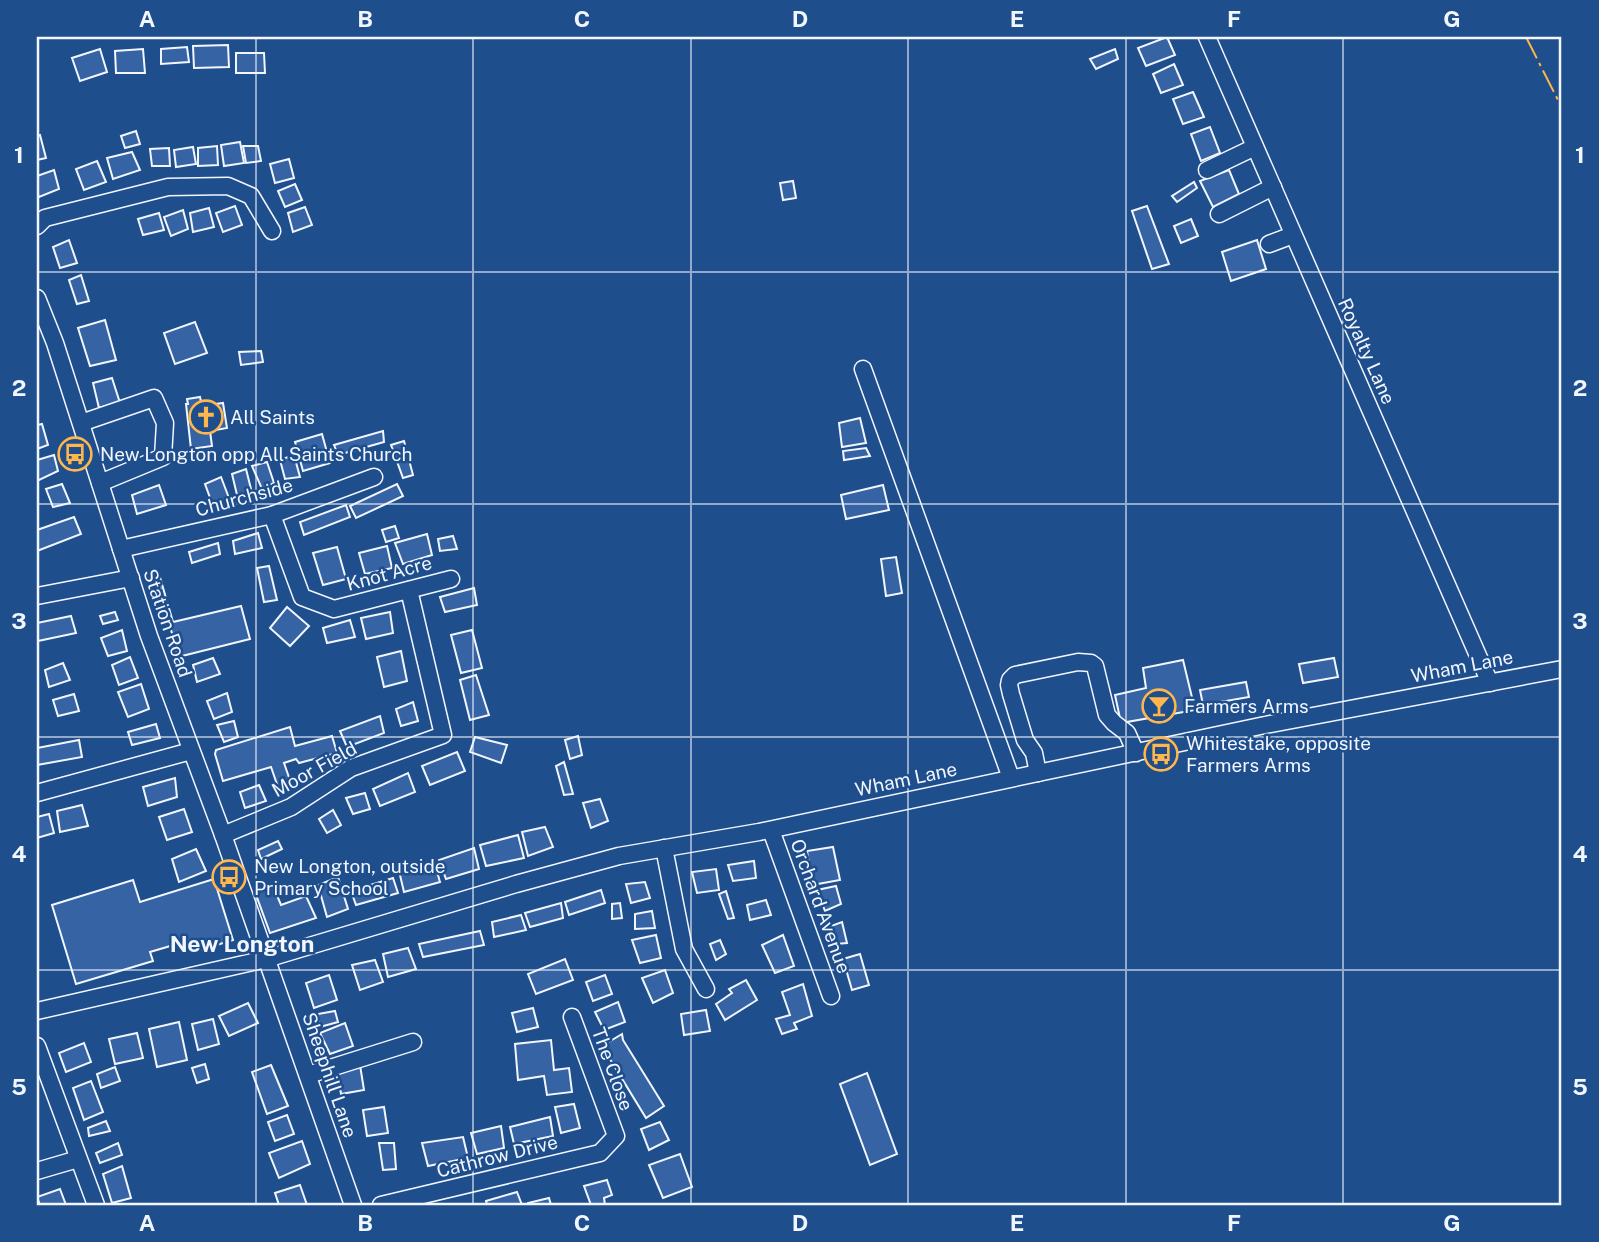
<svg xmlns="http://www.w3.org/2000/svg" width="1599" height="1242" font-family="'Public Sans',sans-serif">
<style>
.building{fill:#3563a3;stroke:#f2f6ff;stroke-width:2}
.lines{fill:none;stroke-linecap:round;stroke-linejoin:round}
.minor-casing{stroke:#f2f6ff;stroke-width:19}
.minor{stroke:#1f4e8c;stroke-width:16}
.power{stroke:#ffb74d;stroke-width:2;stroke-dasharray:24 5 3.5 5;stroke-linecap:butt}
.grid{fill:none;stroke:#f2f6ff;stroke-width:2;stroke-opacity:0.55}
.labels{text-anchor:middle;dominant-baseline:central;stroke-width:5;stroke-linejoin:round;paint-order:stroke}
.street-label{font-size:19px;fill:#f2f6ff;stroke:#1f4e8c}
.poi-label{font-size:19px;fill:#f2f6ff;stroke:#1f4e8c;text-anchor:start}
.quarter-label{font-size:23px;font-weight:bold;fill:#f2f6ff;stroke:#1f4e8c}
.neatline{fill:none;stroke:#f2f6ff;stroke-width:2.5}
.grid-label{font-size:23px;text-anchor:middle;font-weight:bold;fill:#f2f6ff}
</style>
<rect width="100%" height="100%" fill="#1f4e8c"/>
<g class="building">
<path d="M1167,37L1175,55L1146,66L1138,48Z"/>
<path d="M228,45L229,67L194,68L193,46Z"/>
<path d="M187,47L189,62L161,64V49Z"/>
<path d="M100,49L107,72L80,81L72,58Z"/>
<path d="M143,49L145,73H116L115,51Z"/>
<path d="M1115,49L1118,59L1096,69L1090,59Z"/>
<path d="M236,53H264L265,73H236Z"/>
<path d="M1174,64L1183,85L1161,93L1153,74Z"/>
<path d="M1193,92L1204,117L1183,124L1173,99Z"/>
<path d="M1210,127L1220,153L1201,161L1191,134Z"/>
<path d="M136,131L140,144L125,148L121,136Z"/>
<path d="M40,135L46,158L37,160V136Z"/>
<path d="M240,142L244,163L224,166L221,145Z"/>
<path d="M217,146L218,165L198,166V148Z"/>
<path d="M243,146H258L261,161L246,163Z"/>
<path d="M193,147L196,164L176,167L174,150Z"/>
<path d="M169,148L170,166H152L150,149Z"/>
<path d="M132,152L140,170L113,179L107,158Z"/>
<path d="M289,159L294,178L275,183L270,164Z"/>
<path d="M97,161L106,182L84,190L76,169Z"/>
<path d="M54,170L59,189L39,197L37,192V176Z"/>
<path d="M1229,170L1239,194L1213,207L1200,181Z"/>
<path d="M793,181L796,198L783,200L780,183Z"/>
<path d="M1194,182L1197,188L1177,202L1172,196Z"/>
<path d="M295,184L302,200L285,207L278,191Z"/>
<path d="M235,206L242,225L223,232L216,213Z"/>
<path d="M1147,206L1169,264L1152,269L1132,211Z"/>
<path d="M305,207L312,225L293,232L288,213Z"/>
<path d="M209,208L214,227L193,232L190,213Z"/>
<path d="M183,210L188,229L171,236L164,217Z"/>
<path d="M159,213L164,230L143,235L138,219Z"/>
<path d="M1191,219L1198,236L1181,243L1174,226Z"/>
<path d="M69,240L77,263L60,268L53,247Z"/>
<path d="M1257,240L1266,269L1231,281L1222,252Z"/>
<path d="M81,275L89,301L77,304L69,280Z"/>
<path d="M105,320L116,360L90,366L78,328Z"/>
<path d="M195,322L207,353L175,364L164,333Z"/>
<path d="M261,351L263,362L241,365L239,352Z"/>
<path d="M112,378L120,403L99,408L93,383Z"/>
<path d="M200,397L202,406L223,403L227,428L210,431L212,446L191,449L186,404H188L187,399Z"/>
<path d="M860,418L866,443L842,447L839,423Z"/>
<path d="M42,424L48,445L37,449V425Z"/>
<path d="M383,431L384,442L338,455L334,445Z"/>
<path d="M322,434L330,463L303,471L295,442Z"/>
<path d="M404,441L413,475L403,478L391,445Z"/>
<path d="M866,448L870,456L844,460L843,451Z"/>
<path d="M54,455L58,471L37,481V460Z"/>
<path d="M294,455L300,477L285,479L280,460Z"/>
<path d="M267,462L274,483L262,489L252,466Z"/>
<path d="M246,469L252,493L237,495L232,474Z"/>
<path d="M221,477L229,498L212,503L205,484Z"/>
<path d="M62,484L70,503L53,507L46,489Z"/>
<path d="M397,484L403,496L356,518L350,506Z"/>
<path d="M159,485L166,505L137,514L132,495Z"/>
<path d="M883,485L889,510L846,519L841,495Z"/>
<path d="M346,505L350,517L304,535L300,522Z"/>
<path d="M74,517L81,534L37,551V530Z"/>
<path d="M395,526L399,538L386,542L382,530Z"/>
<path d="M258,533L262,548L235,554L233,541Z"/>
<path d="M427,534L432,555L403,564L395,543Z"/>
<path d="M453,536L457,549L440,551L438,539Z"/>
<path d="M218,543L220,554L192,563L189,552Z"/>
<path d="M387,546L392,568L365,574L359,553Z"/>
<path d="M337,547L346,579L323,585L313,553Z"/>
<path d="M896,557L902,593L886,596L881,559Z"/>
<path d="M269,566L277,600L264,602L257,568Z"/>
<path d="M159,574L173,622L241,606L250,639L178,657L157,575Z"/>
<path d="M474,588L477,605L445,612L440,597Z"/>
<path d="M287,607L309,626L290,646L270,628Z"/>
<path d="M115,612L118,620L103,624L100,616Z"/>
<path d="M390,612L393,633L366,639L361,618Z"/>
<path d="M71,616L76,633L38,641L37,623Z"/>
<path d="M350,620L355,637L327,643L323,628Z"/>
<path d="M122,630L127,651L108,656L101,638Z"/>
<path d="M472,630L482,668L461,673L451,635Z"/>
<path d="M401,651L407,681L384,687L377,657Z"/>
<path d="M130,657L138,678L119,685L112,665Z"/>
<path d="M213,658L220,674L197,682L193,665Z"/>
<path d="M1334,658L1338,677L1303,683L1299,664Z"/>
<path d="M1183,660L1195,710L1121,723L1115,695L1146,688L1143,668Z"/>
<path d="M63,663L70,680L49,687L45,670Z"/>
<path d="M476,675L489,715L470,720L460,680Z"/>
<path d="M1246,682L1249,697L1203,705L1200,690Z"/>
<path d="M141,684L149,709L128,717L118,692Z"/>
<path d="M227,693L232,712L214,719L207,701Z"/>
<path d="M74,694L79,711L58,716L53,700Z"/>
<path d="M413,702L418,721L401,726L396,709Z"/>
<path d="M380,716L384,733L347,747L340,731Z"/>
<path d="M234,721L238,737L224,742L217,725Z"/>
<path d="M156,724L160,738L132,745L128,732Z"/>
<path d="M290,727L295,746L332,736L337,753L299,763L296,759L284,763L292,786L279,790L271,767L223,781L215,754L216,750Z"/>
<path d="M578,736L582,755L570,759L565,740Z"/>
<path d="M475,737L507,745L501,763L470,752Z"/>
<path d="M79,740L82,757L37,765V748Z"/>
<path d="M457,752L465,771L430,785L422,766Z"/>
<path d="M564,762L573,794L564,795L556,766Z"/>
<path d="M408,773L415,792L380,806L373,789Z"/>
<path d="M175,778L177,797L148,806L143,787Z"/>
<path d="M259,785L266,801L245,808L240,792Z"/>
<path d="M365,793L370,809L353,814L346,798Z"/>
<path d="M600,799L608,821L591,828L583,803Z"/>
<path d="M82,805L88,826L60,832L57,811Z"/>
<path d="M184,809L192,832L167,840L159,817Z"/>
<path d="M333,810L341,825L327,833L319,819Z"/>
<path d="M49,814L54,833L37,838V817Z"/>
<path d="M545,827L553,847L528,856L522,832Z"/>
<path d="M518,835L524,858L486,866L480,845Z"/>
<path d="M278,841L282,849L261,859L258,850Z"/>
<path d="M833,847L840,880L812,885L807,851Z"/>
<path d="M474,848L479,869L446,879L439,860Z"/>
<path d="M196,849L206,871L179,882L172,859Z"/>
<path d="M434,861L440,882L404,892L399,871Z"/>
<path d="M754,861L756,878L733,881L728,865Z"/>
<path d="M716,869L719,890L697,893L692,872Z"/>
<path d="M338,877L348,909L327,917L318,885Z"/>
<path d="M393,878L398,893L356,905L351,891Z"/>
<path d="M214,879L233,940L197,951L194,939L150,952L153,961L76,984L52,905L133,880L140,902Z"/>
<path d="M645,882L650,898L631,903L626,884Z"/>
<path d="M273,886L281,905L306,896L316,918L270,933L255,892Z"/>
<path d="M836,886L841,904L825,911L817,890Z"/>
<path d="M601,890L605,903L569,915L565,902Z"/>
<path d="M726,891L734,918L728,919L719,894Z"/>
<path d="M766,900L771,915L750,920L747,905Z"/>
<path d="M561,903L563,918L530,927L525,913Z"/>
<path d="M620,903L622,918L612,919V904Z"/>
<path d="M652,911L655,928L635,929V914Z"/>
<path d="M521,915L526,930L494,937L492,922Z"/>
<path d="M842,922L847,943L836,944L831,926Z"/>
<path d="M480,931L484,945L423,957L419,944Z"/>
<path d="M656,935L661,958L640,963L632,940Z"/>
<path d="M783,935L794,966L775,973L762,945Z"/>
<path d="M720,940L726,954L716,960L710,944Z"/>
<path d="M408,948L416,969L388,977L383,954Z"/>
<path d="M860,954L869,985L852,990L843,959Z"/>
<path d="M565,959L573,980L536,994L528,974Z"/>
<path d="M375,960L383,982L360,990L352,965Z"/>
<path d="M665,970L673,993L653,1003L642,978Z"/>
<path d="M329,975L337,1000L314,1008L306,983Z"/>
<path d="M605,975L612,994L593,1001L586,982Z"/>
<path d="M746,980L757,1000L725,1020L716,1004L732,993L729,989Z"/>
<path d="M803,984L812,1016L794,1023L797,1029L782,1034L776,1019L790,1015L782,992Z"/>
<path d="M618,1002L625,1022L604,1030L595,1012Z"/>
<path d="M248,1003L258,1023L229,1036L219,1016Z"/>
<path d="M533,1008L538,1027L517,1032L512,1013Z"/>
<path d="M706,1010L710,1031L684,1035L681,1014Z"/>
<path d="M335,1011L338,1022L320,1027L318,1014Z"/>
<path d="M213,1019L219,1044L198,1050L192,1024Z"/>
<path d="M179,1022L187,1060L157,1067L149,1029Z"/>
<path d="M345,1023L353,1046L330,1054L320,1033Z"/>
<path d="M137,1033L143,1058L115,1064L109,1039Z"/>
<path d="M622,1034L623,1040L664,1106L646,1118L602,1046Z"/>
<path d="M551,1040L554,1070L569,1068L572,1092L547,1095L544,1076L518,1080L515,1044Z"/>
<path d="M84,1043L91,1062L66,1072L59,1053Z"/>
<path d="M205,1064L209,1079L197,1083L192,1068Z"/>
<path d="M271,1065L288,1106L267,1114L252,1072Z"/>
<path d="M360,1065L364,1090L341,1094L337,1070Z"/>
<path d="M115,1067L120,1081L101,1088L97,1074Z"/>
<path d="M867,1073L897,1154L870,1165L840,1084Z"/>
<path d="M91,1081L103,1112L84,1120L73,1088Z"/>
<path d="M574,1104L580,1128L561,1133L555,1107Z"/>
<path d="M384,1107L388,1133L367,1136L363,1110Z"/>
<path d="M287,1115L294,1134L275,1141L268,1122Z"/>
<path d="M550,1117L553,1136L514,1144L510,1127Z"/>
<path d="M106,1121L110,1131L89,1136L88,1128Z"/>
<path d="M660,1122L669,1140L649,1150L641,1129Z"/>
<path d="M501,1126L504,1148L477,1154L471,1133Z"/>
<path d="M463,1137L468,1158L428,1166L422,1143Z"/>
<path d="M302,1141L310,1164L279,1178L269,1153Z"/>
<path d="M118,1143L122,1155L100,1163L96,1153Z"/>
<path d="M379,1143H394L396,1169L383,1170Z"/>
<path d="M680,1154L692,1187L663,1198L649,1165Z"/>
<path d="M122,1166L131,1198L112,1203L103,1174Z"/>
<path d="M607,1180L612,1195L604,1198L605,1205H591L584,1186Z"/>
<path d="M300,1185L307,1205H279L275,1193Z"/>
<path d="M60,1189L66,1205H40L37,1197Z"/>
<path d="M517,1192L522,1205H487L486,1201Z"/>
<path d="M549,1198L551,1205H528V1203Z"/>
</g>
<g class="lines">
<defs>
<g id="minor">
<path d="M1207,37L1490,683"/>
<path d="M1207,170L1255,147"/>
<path d="M1219,214L1273,187"/>
<path d="M37,226L45,218L168,187L228,186L251,196L272,231"/>
<path d="M1269,244L1293,235"/>
<path d="M37,298L55,343L149,636L223,835L353,1205"/>
<path d="M863,369L1011,778"/>
<path d="M81,423L154,398L165,423L163,457L100,483"/>
<path d="M272,515L302,597L334,609L451,579"/>
<path d="M121,549L272,515L374,477"/>
<path d="M37,596L131,578"/>
<path d="M1038,773L1034,753L1025,740L1011,694L1009,685L1010,680L1015,675L1078,662L1091,663L1095,666L1107,715L1114,723L1127,733L1136,753"/>
<path d="M37,793L191,751"/>
<path d="M771,830L831,996"/>
<path d="M223,835L291,807L351,768L443,735L409,590"/>
<path d="M664,848L684,949L706,989"/>
<path d="M37,1011L266,959L516,884L619,856L759,832L1265,725L1562,669"/>
<path d="M37,1046L96,1205"/>
<path d="M308,1075L413,1042"/>
<path d="M37,1171L78,1159"/>
<path d="M381,1205L600,1153L616,1136L572,1017"/>
</g>
</defs>
<use href="#minor" class="minor-casing"/>
<use href="#minor" class="minor"/>
<path class="power" d="M1526,37L1562,108"/>
</g>
<path class="grid" d="M256,37V1205M473,37V1205M691,37V1205M908,37V1205M1126,37V1205M1343,37V1205M37,272H1562M37,504H1562M37,737H1562M37,970H1562"/>
<defs>
<symbol id="church-ring" viewBox="-11 -11 22 22"><circle r="9.5" fill="#1f4e8c" stroke="#ffb74d" stroke-width="1.5"/><path d="M-1.2-6h2.4v3.5h3.3v2.4h-3.3V6h-2.4V-.1h-3.3v-2.4h3.3Z" fill="#ffb74d"/></symbol>
<symbol id="bus-ring" viewBox="-11 -11 22 22"><circle r="9.5" fill="#1f4e8c" stroke="#ffb74d" stroke-width="1.5"/><path d="M-5-6H5V4H4V6H2V4H-2V6H-4V4H-5ZM-3.5-4V0h7V-4ZM-3.5 1.2v1.5H-2V1.2ZM2 1.2v1.5H3.5V1.2Z" fill="#ffb74d"/></symbol>
<symbol id="bar-ring" viewBox="-11 -11 22 22"><circle r="9.5" fill="#1f4e8c" stroke="#ffb74d" stroke-width="1.5"/><path d="M-6-5H6L.8 .8V4.5H3.5V6h-7V4.5H-.8V.8Z" fill="#ffb74d"/></symbol>
</defs>
<g fill-rule="evenodd">
<use href="#church-ring" x="187" y="398" width="38" height="38"/>
<use href="#bus-ring" x="56" y="435" width="38" height="38"/>
<use href="#bar-ring" x="1140" y="687" width="38" height="38"/>
<use href="#bus-ring" x="1142" y="735" width="38" height="38"/>
<use href="#bus-ring" x="210" y="858" width="38" height="38"/>
</g>
<g class="labels">
<g class="street-label">
<text transform="translate(1367 351) rotate(66)">Royalty Lane</text>
<text transform="translate(244 497) rotate(-15)">Churchside</text>
<text transform="translate(389 573) rotate(-15)">Knot Acre</text>
<text transform="translate(168 623) rotate(71)">Station Road</text>
<text transform="translate(1462 666) rotate(-11)">Wham Lane</text>
<text transform="translate(314 769) rotate(-29)">Moor Field</text>
<text transform="translate(906 779) rotate(-12)">Wham Lane</text>
<text transform="translate(821 906) rotate(70)">Orchard Avenue</text>
<text transform="translate(613 1069) rotate(70)">The Close</text>
<text transform="translate(330 1075) rotate(71)">Sheephill Lane</text>
<text transform="translate(497 1156) rotate(-14)">Cathrow Drive</text>
</g>
<g class="poi-label">
<text x="230" y="417">All Saints</text>
<text x="100" y="454">New Longton opp All Saints Church</text>
<text x="1184" y="706">Farmers Arms</text>
<text x="1186" y="743">Whitestake, opposite<tspan x="1186" dy="22">Farmers Arms</tspan></text>
<text x="254" y="866">New Longton, outside<tspan x="254" dy="22">Primary School</tspan></text>
</g>
<g class="quarter-label">
<text x="242" y="943">New Longton</text>
</g>
</g>
<rect width="1599" height="1242" fill="none" stroke="#1f4e8c" stroke-width="77"/>
<rect x="38" y="38" width="1522" height="1166" class="neatline"/>
<g class="grid-label">
<text x="147" y="27">A</text>
<text x="365" y="27">B</text>
<text x="582" y="27">C</text>
<text x="800" y="27">D</text>
<text x="1017" y="27">E</text>
<text x="1234" y="27">F</text>
<text x="1452" y="27">G</text>
<text x="19" y="163">1</text>
<text x="1580" y="163">1</text>
<text x="19" y="396">2</text>
<text x="1580" y="396">2</text>
<text x="19" y="629">3</text>
<text x="1580" y="629">3</text>
<text x="19" y="862">4</text>
<text x="1580" y="862">4</text>
<text x="19" y="1095">5</text>
<text x="1580" y="1095">5</text>
<text x="147" y="1231">A</text>
<text x="365" y="1231">B</text>
<text x="582" y="1231">C</text>
<text x="800" y="1231">D</text>
<text x="1017" y="1231">E</text>
<text x="1234" y="1231">F</text>
<text x="1452" y="1231">G</text>
</g>
</svg>
